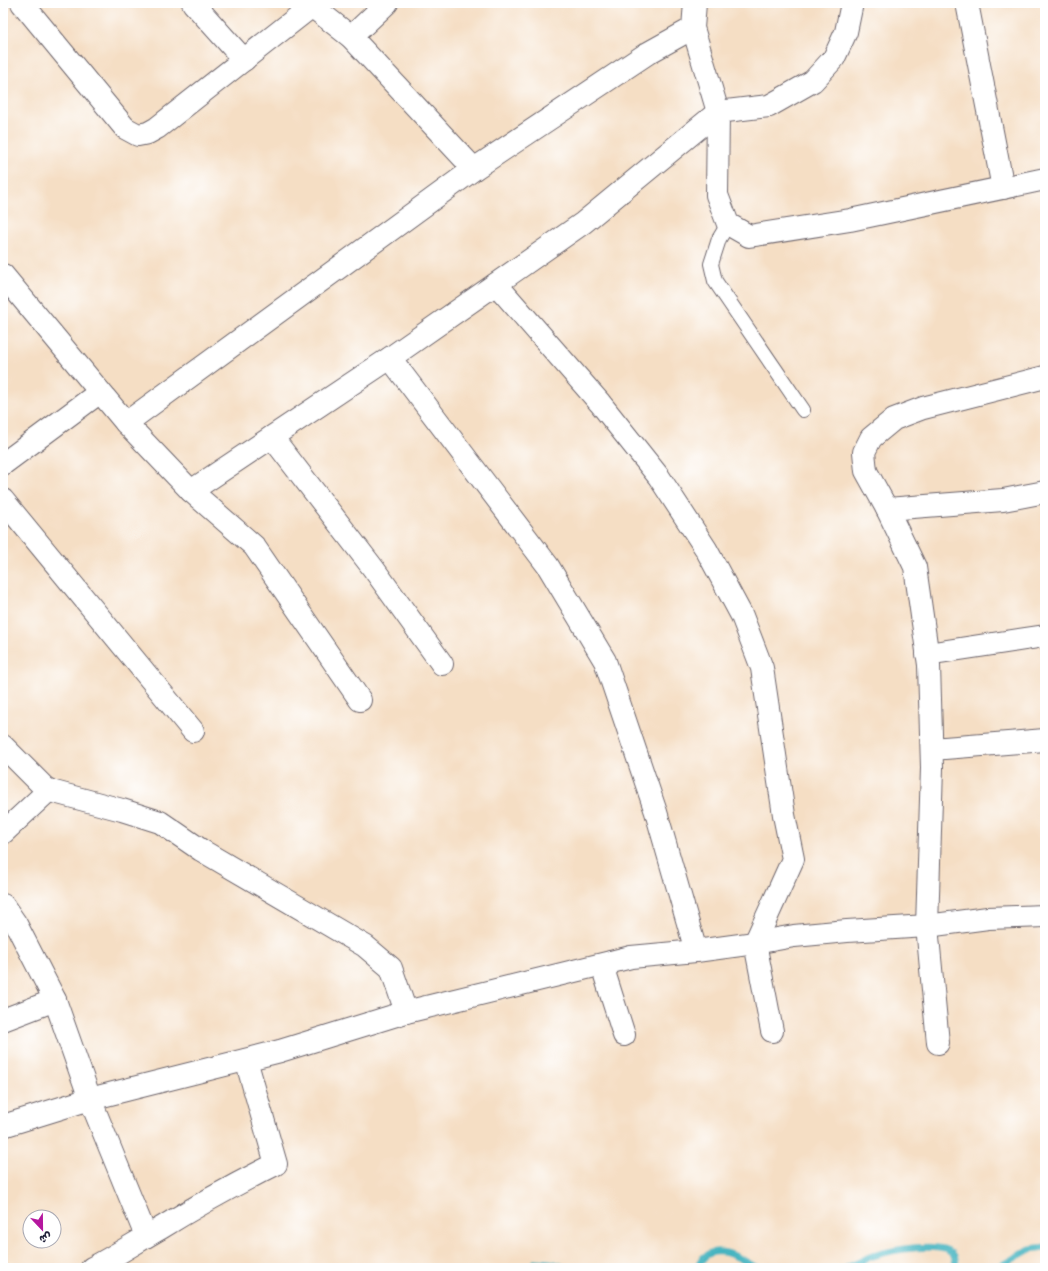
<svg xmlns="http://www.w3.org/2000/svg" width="1048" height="1271" font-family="'Comic Neue','Playpen Sans Arabic',sans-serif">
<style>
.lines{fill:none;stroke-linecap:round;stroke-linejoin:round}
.stream{stroke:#45b4c0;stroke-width:7}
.service-casing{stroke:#6c646b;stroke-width:16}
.minor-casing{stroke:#6c646b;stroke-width:24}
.service{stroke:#fff;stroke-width:14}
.minor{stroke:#fff;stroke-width:22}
</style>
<rect width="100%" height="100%" fill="#fff"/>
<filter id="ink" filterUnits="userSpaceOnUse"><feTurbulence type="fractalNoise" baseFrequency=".025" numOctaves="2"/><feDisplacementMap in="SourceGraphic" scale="8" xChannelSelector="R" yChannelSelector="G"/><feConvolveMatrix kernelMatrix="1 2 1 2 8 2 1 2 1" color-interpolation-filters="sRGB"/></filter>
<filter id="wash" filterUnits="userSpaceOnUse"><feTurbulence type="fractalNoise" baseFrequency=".012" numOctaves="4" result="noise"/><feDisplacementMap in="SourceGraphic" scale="16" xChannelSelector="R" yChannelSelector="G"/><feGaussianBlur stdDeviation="0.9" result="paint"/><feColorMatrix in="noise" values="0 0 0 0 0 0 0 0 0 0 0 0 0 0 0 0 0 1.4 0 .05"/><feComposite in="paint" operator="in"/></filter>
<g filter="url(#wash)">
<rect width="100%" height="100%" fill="#f5dec4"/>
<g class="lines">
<g class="stream">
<path d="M530,1268L536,1262C547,1262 556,1263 565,1268"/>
<path d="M697,1268C699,1265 701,1260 704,1257C719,1243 743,1260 757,1268"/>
<path d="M847,1268C856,1264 864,1259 873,1256C888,1251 945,1239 954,1256C956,1259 955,1264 957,1268"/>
<path d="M997,1268L1030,1249L1045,1247"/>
</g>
</g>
</g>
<g filter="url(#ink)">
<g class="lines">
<defs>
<path id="service" d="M728,224L719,239L711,264L715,281L803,410"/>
<g id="minor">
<path d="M22,3L125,128L138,135L148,133L157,128L312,6"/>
<path d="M193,3L244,60"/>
<path d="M308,3L351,37L474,169"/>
<path d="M695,3L693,28L718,112L717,195L728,224L749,236L850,220L1045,179"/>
<path d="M967,3L1003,188"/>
<path d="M351,37L387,3"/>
<path d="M3,275L126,423L191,491L254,546L360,700"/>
<path d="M496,284L600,403L659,477L706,549L742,616L762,668L784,815L793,859L755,943L772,1031"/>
<path d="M390,358L548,566L605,661L656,812L696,951"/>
<path d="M126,423L474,169L648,53L693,28"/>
<path d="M272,437L373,568L442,664"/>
<path d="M3,464L100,392"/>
<path d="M191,491L390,358L583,223L718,112L769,106L813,81L834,58L846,32L852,3"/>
<path d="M3,500L193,731"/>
<path d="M887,509L1003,500L1045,492"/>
<path d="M927,654L1045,636"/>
<path d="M3,746L47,790L122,810L160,822L201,850L365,946L391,968L406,1012"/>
<path d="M932,749L1045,740"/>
<path d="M3,833L49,790"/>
<path d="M3,905L16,924L55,1000L90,1099L146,1236"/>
<path d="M3,1020L55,1000"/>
<path d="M624,1035L604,972L611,962L631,957L696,951L755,943L794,936L847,931L927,926L988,918L1045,916"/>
<path d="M938,1043L927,926L932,768L929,665L915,567L887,509L866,471L864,452L871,438L894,419L923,408L1045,377"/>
<path d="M3,1126L90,1099L280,1051L406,1012L611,962"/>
<path d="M92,1268C115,1256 138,1241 161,1228C198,1205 236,1184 276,1164L246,1060"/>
</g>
</defs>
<use href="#service" class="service-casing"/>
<use href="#minor" class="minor-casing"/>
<use href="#service" class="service"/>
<use href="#minor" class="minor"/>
</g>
</g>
<rect width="1048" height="1271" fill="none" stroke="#fff" stroke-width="16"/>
<g transform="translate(42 1229) rotate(158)"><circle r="19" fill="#ffffff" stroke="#a7a7b1"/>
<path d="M0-3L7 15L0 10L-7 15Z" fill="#b5179e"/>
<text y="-6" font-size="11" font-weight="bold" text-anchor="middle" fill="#22223b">ش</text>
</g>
</svg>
